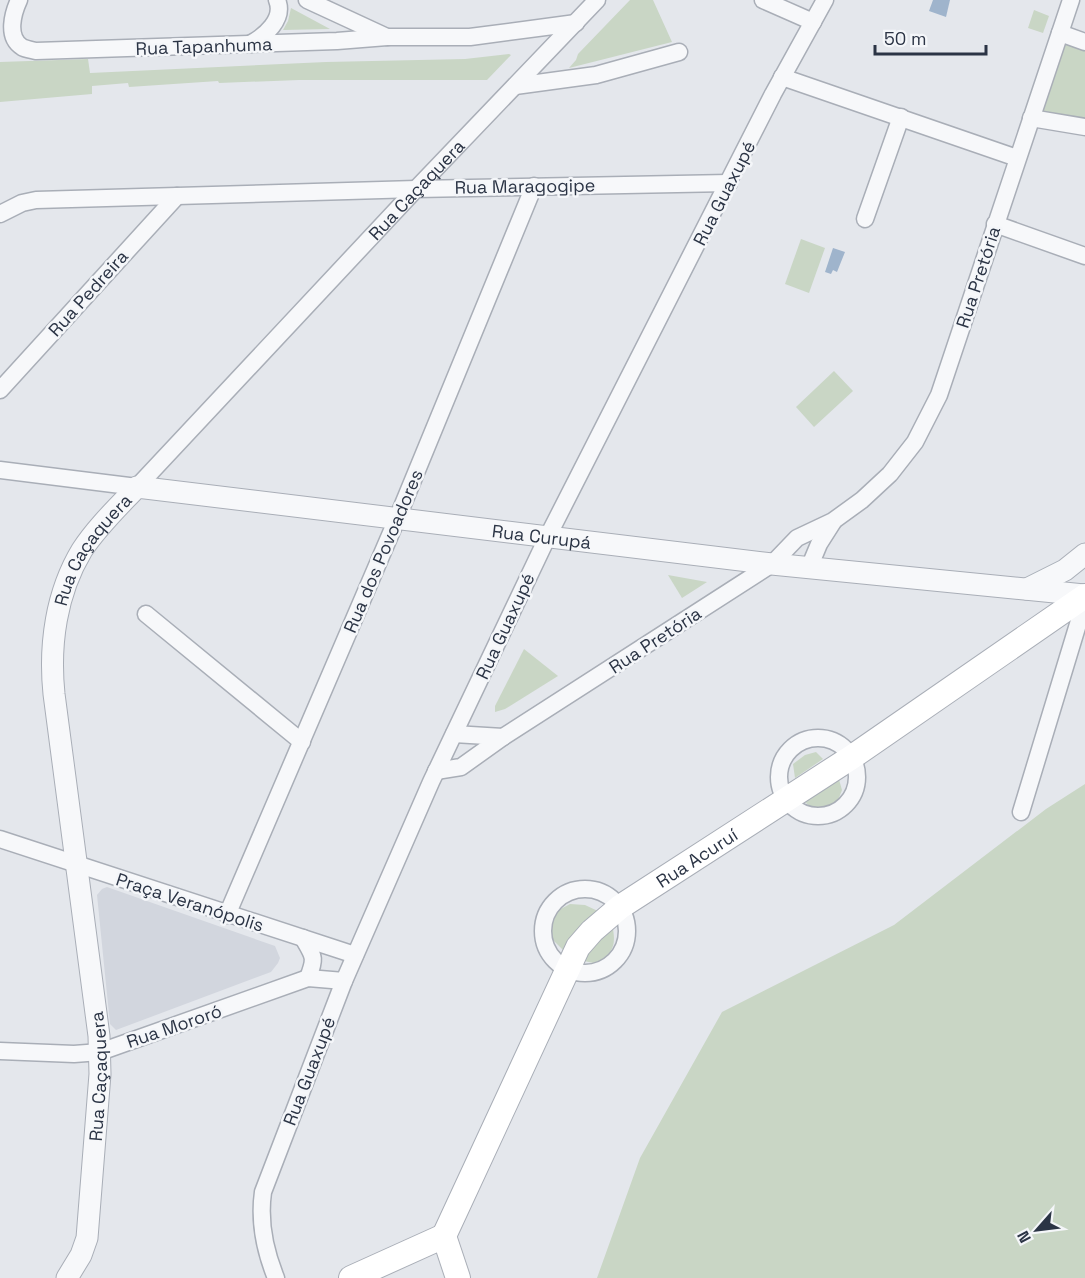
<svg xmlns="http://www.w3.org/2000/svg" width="1085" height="1278" font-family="'Space Grotesk',sans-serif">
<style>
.built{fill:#d2d6de}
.green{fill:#c9d6c5}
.water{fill:#9fb4cc}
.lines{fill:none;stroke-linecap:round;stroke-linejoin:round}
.minor-casing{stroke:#a9aeb7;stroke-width:19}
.tertiary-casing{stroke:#a9aeb7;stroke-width:23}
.secondary-casing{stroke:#a9aeb7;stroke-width:26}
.minor{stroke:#f7f8fa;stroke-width:16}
.tertiary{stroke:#f7f8fa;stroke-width:21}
.secondary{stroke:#fff;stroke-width:24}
.labels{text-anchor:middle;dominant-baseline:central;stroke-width:5;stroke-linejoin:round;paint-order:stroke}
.street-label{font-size:18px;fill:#2b3445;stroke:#f4f6f9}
</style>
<rect width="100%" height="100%" fill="#e4e7ec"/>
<path class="built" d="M107,887L275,946L280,958L278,963L271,972L116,1030L110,1024L97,895L102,889Z"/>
<g class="green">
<path d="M630,0H653L672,42L569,68L576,60L578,54Z"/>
<path d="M291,8L330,29L283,30L288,21Z"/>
<path d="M1034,10L1049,16L1043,33L1028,28Z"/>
<path d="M1064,39L1085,47V123L1037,115Z"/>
<path d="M509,54L511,55L487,80H299L219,83L218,81L129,87L128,83L92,86V94L0,102V62L88,59L90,73L326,62L465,59Z"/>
<path d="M801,239L825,248L809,293L785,284Z"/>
<path d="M834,371L853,391L814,427L796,407Z"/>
<path d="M668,575L707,582L682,598Z"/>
<path d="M524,649L558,676L505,709L495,712V706Z"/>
<path d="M816,752L823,759L795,778L793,764L805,755Z"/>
<path d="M838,776L842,790L837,803L826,811L814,809L802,800Z"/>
<path d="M1085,784V1278H597L640,1158L722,1012L894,925L1046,809Z"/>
<path d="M570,904L585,905L600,912L565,952L553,940L550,923L557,911Z"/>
<path d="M613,929C616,947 612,952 598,964L584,961L593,946Z"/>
</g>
<g class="water">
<path d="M933,0H950L946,17L929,11Z"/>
<path d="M833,248L845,252L837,272L833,270L831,274L825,272Z"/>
</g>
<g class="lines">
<defs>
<g id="minor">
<path d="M19,0C13,13 6,37 22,47C25,49 32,50 36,51L337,41L387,37"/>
<path d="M307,0L387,37H470L576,23"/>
<path d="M763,0L813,22"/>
<path d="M1060,33L1085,42"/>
<path d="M250,44C265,36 285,19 277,0"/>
<path d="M782,77L1017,158"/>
<path d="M515,86L596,75L679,52"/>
<path d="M1031,118L1085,127"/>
<path d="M0,214L22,203L36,200L416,189L729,183"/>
<path d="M865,219L901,117"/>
<path d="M995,224L1085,256"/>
<path d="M0,390L177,196"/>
<path id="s1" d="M0,470L137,487L416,189L597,0"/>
<path d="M809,568L819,544L833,522"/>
<path d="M146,614L302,742"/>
<path d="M503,737L772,564L797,538L833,521L862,500L890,474L915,442L939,395L1071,0"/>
<circle cx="818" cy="777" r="39"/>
<path d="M436,771L461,767L503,737L454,734"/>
<path d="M1021,812L1085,601"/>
<path d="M0,839L355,955"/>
<circle cx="585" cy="931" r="42"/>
<path d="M227,915L397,519L534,186"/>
<path d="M303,938C314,957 316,957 308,978"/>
<path d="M0,1051L74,1054L100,1052L308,978L344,981"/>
<path d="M276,1278C265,1251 259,1220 263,1192L344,981L431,782L548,536L773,94L825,0"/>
</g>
<g id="tertiary">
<path d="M1027,589L1065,570L1085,554"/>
<path id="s2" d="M67,1278L81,1255L87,1238L100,1074L99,1036L54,694C49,645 56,593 82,550C97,527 118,507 137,487L772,564L1085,595"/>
</g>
<g id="secondary">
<path id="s3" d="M444,1236L578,947L592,931L620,907L852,757L1085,596"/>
<path d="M444,1236L458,1278"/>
<path d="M351,1278L444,1236"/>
</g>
</defs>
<use href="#minor" class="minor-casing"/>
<use href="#tertiary" class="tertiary-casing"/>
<use href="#secondary" class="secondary-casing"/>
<use href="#minor" class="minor"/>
<use href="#tertiary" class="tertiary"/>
<use href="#secondary" class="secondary"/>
</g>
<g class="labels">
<g class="street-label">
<text transform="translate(204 46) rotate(-2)">Rua Tapanhuma</text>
<text transform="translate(525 186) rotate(-1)">Rua Maragogipe</text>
<text stroke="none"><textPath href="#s1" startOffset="546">Rua Caçaquera</textPath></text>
<text transform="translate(724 193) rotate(-63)">Rua Guaxupé</text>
<text transform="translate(978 277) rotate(-72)">Rua Pretória</text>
<text transform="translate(88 293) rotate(-48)">Rua Pedreira</text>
<text stroke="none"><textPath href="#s2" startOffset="1233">Rua Curupá</textPath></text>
<text transform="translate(383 551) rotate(-67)">Rua dos Povoadores</text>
<text stroke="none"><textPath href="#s2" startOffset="747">Rua Caçaquera</textPath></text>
<text transform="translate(505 626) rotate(-65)">Rua Guaxupé</text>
<text transform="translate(655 640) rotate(-33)">Rua Pretória</text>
<text stroke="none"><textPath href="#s3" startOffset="468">Rua Acuruí</textPath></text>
<text transform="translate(190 902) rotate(18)">Praça Veranópolis</text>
<text transform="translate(174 1026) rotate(-19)">Rua Mororó</text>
<text transform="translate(309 1071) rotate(-69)">Rua Guaxupé</text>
<text stroke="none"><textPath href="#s2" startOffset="207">Rua Caçaquera</textPath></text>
</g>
</g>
<g transform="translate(1037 1230) rotate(242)" stroke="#f4f6f9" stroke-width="4.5" paint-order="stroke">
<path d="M0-4.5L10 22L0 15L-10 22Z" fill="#2b3445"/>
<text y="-9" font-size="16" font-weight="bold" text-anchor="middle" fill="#2b3445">N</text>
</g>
<path d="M875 45v9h111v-9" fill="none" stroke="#2b3445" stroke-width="3"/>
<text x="884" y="45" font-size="18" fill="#2b3445" stroke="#f4f6f9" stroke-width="4.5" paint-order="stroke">50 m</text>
</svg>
